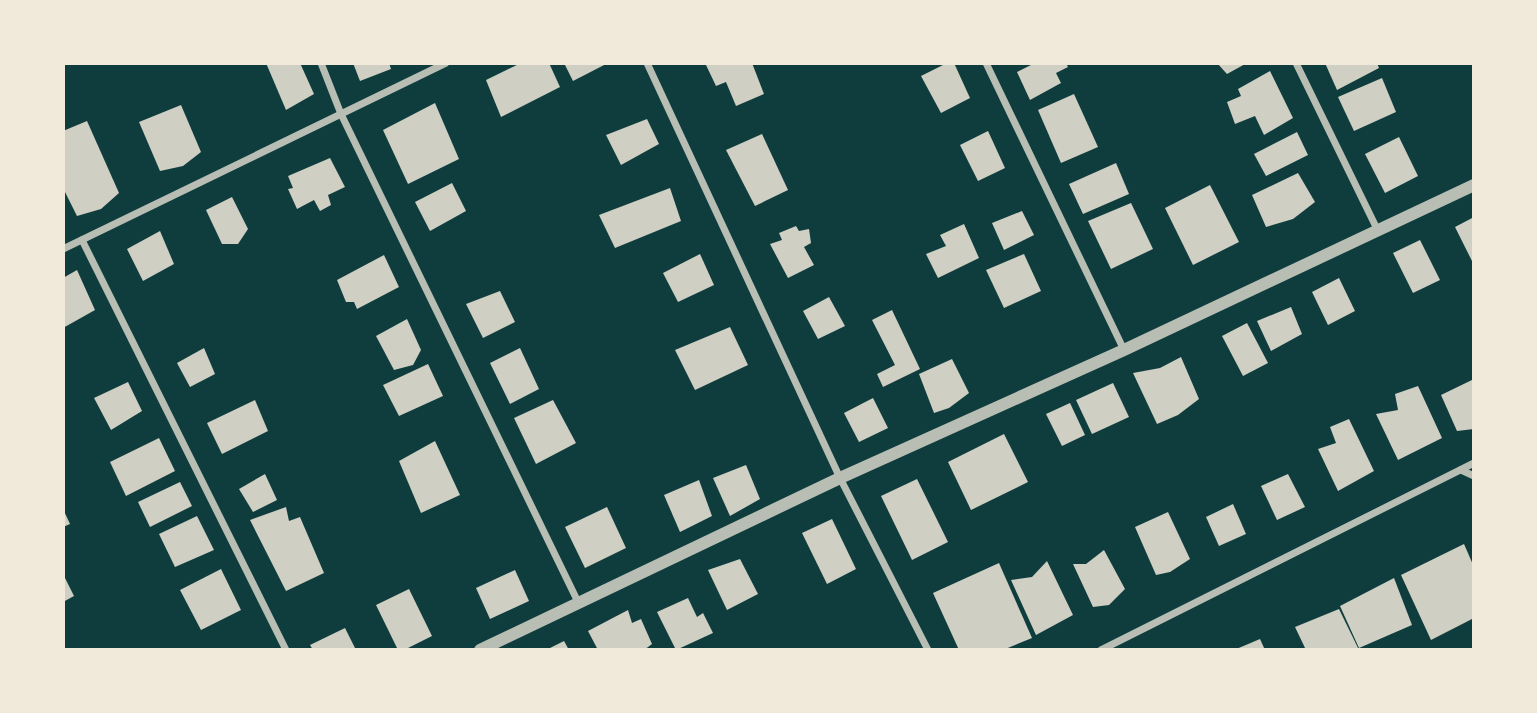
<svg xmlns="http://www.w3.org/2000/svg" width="1537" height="713" font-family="Raleway,sans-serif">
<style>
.building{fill:#cfcfc3}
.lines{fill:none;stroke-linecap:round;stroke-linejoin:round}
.minor{stroke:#b8beb3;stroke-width:7}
.tertiary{stroke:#b8beb3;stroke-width:12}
</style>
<rect width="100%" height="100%" fill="#0f3d3e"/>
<g class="building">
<path d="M266,63H300L314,94L286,110Z"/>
<path d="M353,63H389L391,69L360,81Z"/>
<path d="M521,63H549L560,87L501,117L486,80Z"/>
<path d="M564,63H608L573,81Z"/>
<path d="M711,63H752L764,94L736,106L726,82L716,86L706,65Z"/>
<path d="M947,63H954L970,98L941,113L921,76Z"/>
<path d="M1035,63H1066L1068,67L1056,73L1061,83L1030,100L1017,72Z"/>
<path d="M1217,63H1247L1227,74Z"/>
<path d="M1325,63H1377L1379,68L1337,90Z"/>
<path d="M1270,71L1293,118L1264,135L1255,116L1235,124L1227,102L1241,96L1238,89Z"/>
<path d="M1382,78L1396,112L1354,131L1338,97Z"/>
<path d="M1074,94L1098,147L1061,163L1038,110Z"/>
<path d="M435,103L459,159L408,184L383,130Z"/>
<path d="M181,105L201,152L183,166L160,171L139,122Z"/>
<path d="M647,119L659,144L621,165L606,135Z"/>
<path d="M87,121L119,193L101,209L77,216L63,188V131Z"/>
<path d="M988,131L1005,168L978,181L960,145Z"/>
<path d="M1297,132L1308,155L1266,176L1254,154Z"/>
<path d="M762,134L788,190L755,206L726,150Z"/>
<path d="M1399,137L1418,176L1385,193L1365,154Z"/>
<path d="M330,158L345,187L328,195L331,205L320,211L314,200L297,209L288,189L293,188L288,176Z"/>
<path d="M1116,163L1129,194L1083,214L1069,184Z"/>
<path d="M1298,173L1315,202L1293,219L1266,227L1252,195Z"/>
<path d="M452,183L466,211L430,231L415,202Z"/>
<path d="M1210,185L1239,242L1193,265L1165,208Z"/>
<path d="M670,188L681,221L615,248L599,215Z"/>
<path d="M232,197L248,229L238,244H222L206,210Z"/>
<path d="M1131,203L1153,249L1111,269L1088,221Z"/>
<path d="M1022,211L1034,235L1004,250L992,223Z"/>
<path d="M1474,217V265L1455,227Z"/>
<path d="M964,224L979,258L938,278L926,254L946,246L940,235Z"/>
<path d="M796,226L799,231L809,229L811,243L804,247L814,265L788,278L770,244L782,240L779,233Z"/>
<path d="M160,231L174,264L143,281L127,249Z"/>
<path d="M1420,240L1440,280L1413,293L1393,253Z"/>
<path d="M700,254L714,285L678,302L663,273Z"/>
<path d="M1024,254L1041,291L1004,308L986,270Z"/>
<path d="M384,255L399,287L357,309L354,302H346L337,280Z"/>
<path d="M77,270L95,310L63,328V278Z"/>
<path d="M1339,278L1355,311L1328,325L1312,292Z"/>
<path d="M500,291L515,322L483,338L466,304Z"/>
<path d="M829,297L845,326L818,339L803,311Z"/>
<path d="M1291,307L1302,334L1271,351L1257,321Z"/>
<path d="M892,310L920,369L883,387L877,374L895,365L872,320Z"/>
<path d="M407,319L421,350L413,365L394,370L376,336Z"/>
<path d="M1247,323L1268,363L1243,376L1222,336Z"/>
<path d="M730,327L748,365L695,390L675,350Z"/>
<path d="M204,348L215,374L190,387L177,363Z"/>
<path d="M520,348L539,389L510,404L490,363Z"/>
<path d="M1181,357L1199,399L1178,415L1157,424L1133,373L1160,368Z"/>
<path d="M952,359L969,393L949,408L934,413L919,374Z"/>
<path d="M428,364L443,396L399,416L383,385Z"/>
<path d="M1474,379V429L1457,431L1441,395Z"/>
<path d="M128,382L142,411L111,430L94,398Z"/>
<path d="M1113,383L1129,417L1092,434L1076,400Z"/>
<path d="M1418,386L1442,438L1398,460L1376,414L1398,410L1395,394Z"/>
<path d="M873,398L888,428L859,442L844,413Z"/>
<path d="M255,400L268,431L222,454L207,423Z"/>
<path d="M553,400L576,443L536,464L514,418Z"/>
<path d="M1070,403L1085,435L1062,446L1046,414Z"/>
<path d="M1349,419L1374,471L1338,491L1318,449L1336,443L1330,427Z"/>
<path d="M1004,434L1028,482L971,510L948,462Z"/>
<path d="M159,438L175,471L126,496L110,462Z"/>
<path d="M435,441L460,495L421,513L399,461Z"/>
<path d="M746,465L760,499L730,516L713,478Z"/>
<path d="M265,474L277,500L253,512L239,489Z"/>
<path d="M1288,474L1305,507L1277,520L1261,486Z"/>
<path d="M917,479L948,542L912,560L881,496Z"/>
<path d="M699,480L712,516L680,532L664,495Z"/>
<path d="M180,482L192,506L150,527L138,502Z"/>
<path d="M1233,504L1246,534L1219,546L1206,517Z"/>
<path d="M286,507L289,521L300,517L324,573L286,591L250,520Z"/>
<path d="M607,507L626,548L585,568L565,527Z"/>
<path d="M63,509L70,524L63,527Z"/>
<path d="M1168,512L1190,559L1170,572L1156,575L1135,527Z"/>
<path d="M197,516L214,550L175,567L159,534Z"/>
<path d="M832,519L856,569L827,584L802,533Z"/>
<path d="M1464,544L1474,567V618L1431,640L1401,575Z"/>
<path d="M1104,550L1125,589L1109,605L1093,607L1073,564H1086Z"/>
<path d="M740,559L758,594L727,610L708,570Z"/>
<path d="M1047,561L1073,615L1036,635L1011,580L1032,577Z"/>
<path d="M999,563L1032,638L1003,650H959L933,593Z"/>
<path d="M221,569L241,610L201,630L180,590Z"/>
<path d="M515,570L529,601L490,619L476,588Z"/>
<path d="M63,574L74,596L63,602Z"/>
<path d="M1394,578L1412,625L1359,648L1340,606Z"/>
<path d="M409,589L432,636L404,650H398L376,605Z"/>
<path d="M688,598L697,617L703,613L713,633L676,650L657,612Z"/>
<path d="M1339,609L1359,650H1306L1295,627Z"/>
<path d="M628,610L632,623L641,619L652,644L644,650H598L588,631Z"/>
<path d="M345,628L356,650H313L310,645Z"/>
<path d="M1260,639L1265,650H1234Z"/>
<path d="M564,641L569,650H546Z"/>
</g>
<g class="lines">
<g class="minor">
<path d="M321,63L341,114L579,604"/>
<path d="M647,63L840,478L928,650"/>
<path d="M986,63L1124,350"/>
<path d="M1296,63L1378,231"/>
<path d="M82,240L286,650"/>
<path d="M63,249L446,63"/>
<path d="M1461,470L1474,476"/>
<path d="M1101,650L1474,463"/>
</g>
<path class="tertiary" d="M480,650L840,478L1124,350L1474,185"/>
</g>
<rect width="1537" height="713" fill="none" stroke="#f1e9da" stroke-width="130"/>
</svg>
